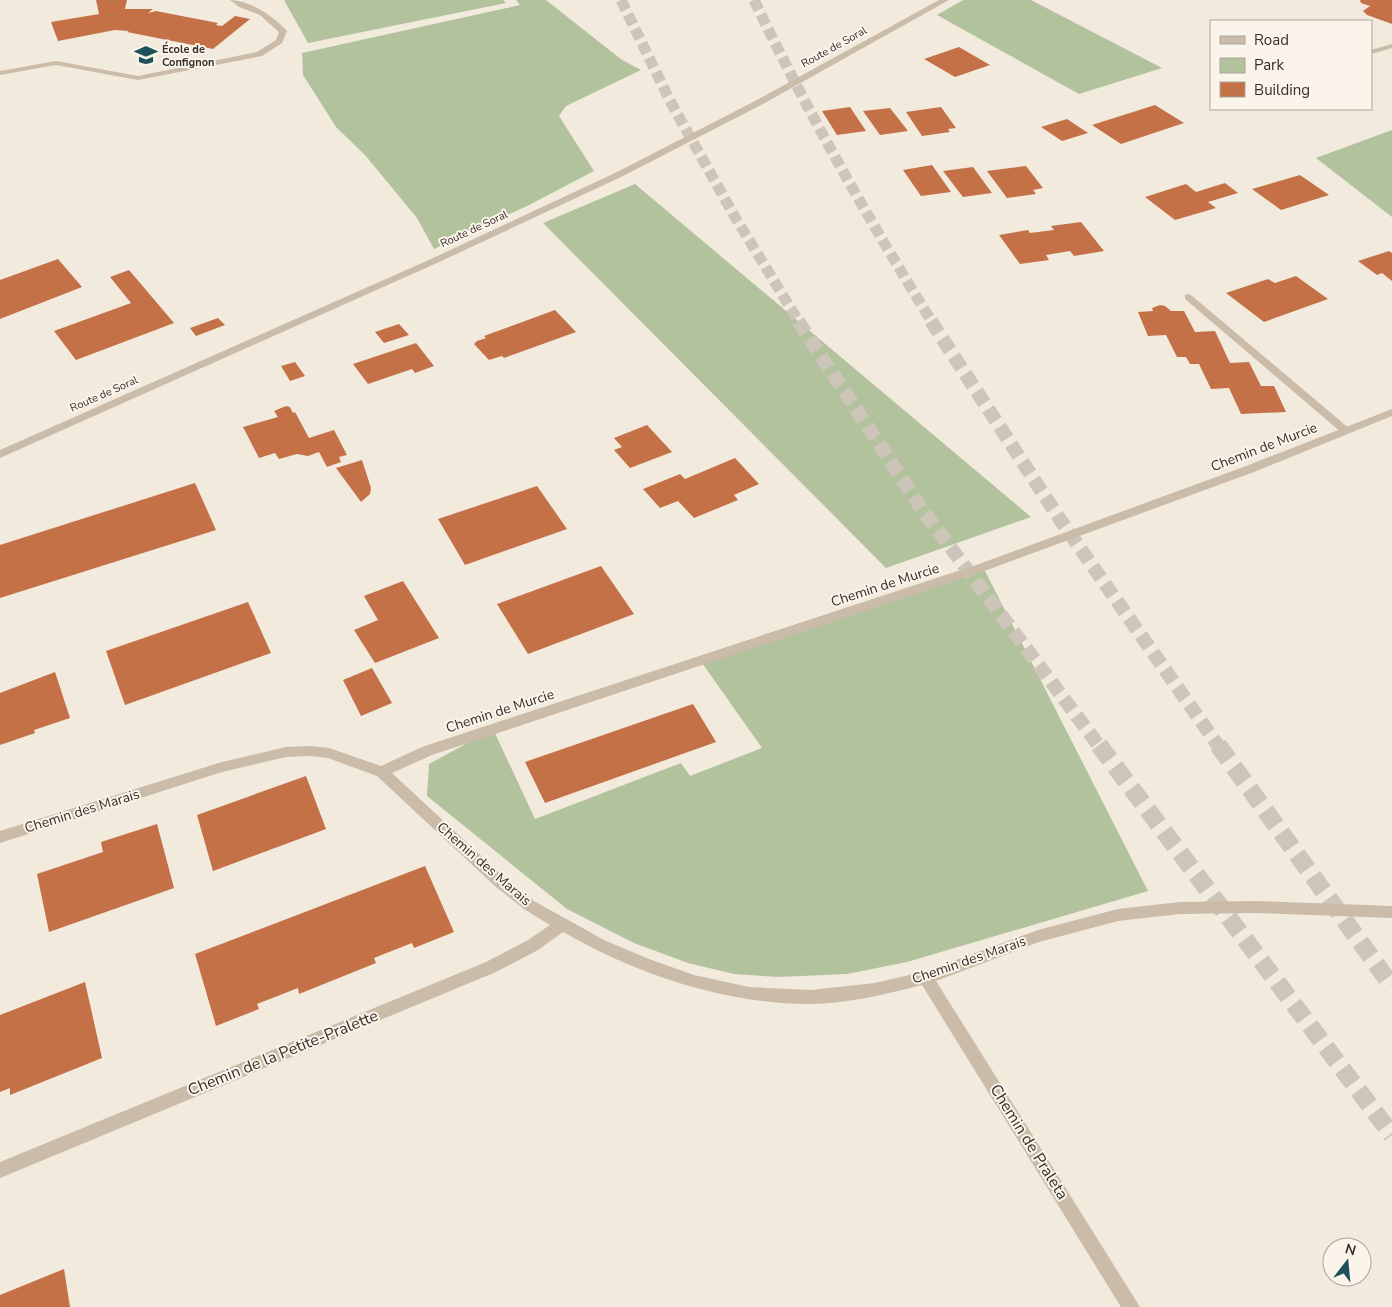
<svg xmlns="http://www.w3.org/2000/svg" width="1392" height="1307" font-family="'Nunito Sans',sans-serif">
<style>
.green{fill:#b2c29d}
.building{fill:#c57148}
.lines{fill:none;stroke-linecap:round;stroke-linejoin:round}
.motorway-tunnel-far2{stroke:#cdc5b9;stroke-width:11;stroke-dasharray:11 5;stroke-linecap:butt}
.motorway-tunnel-far1{stroke:#cdc5b9;stroke-width:14;stroke-dasharray:14 7;stroke-linecap:butt}
.motorway-tunnel{stroke:#cdc5b9;stroke-width:18;stroke-dasharray:18 9;stroke-linecap:butt}
.service{fill:#cbbba9;fill-rule:evenodd}
.pedestrian{fill:#cbbba9;fill-rule:evenodd}
.minor{fill:#cbbba9;fill-rule:evenodd}
.tertiary{fill:#cbbba9;fill-rule:evenodd}
.labels{text-anchor:middle;dominant-baseline:central;stroke-width:4;stroke-linejoin:round;paint-order:stroke}
.far-street-label{font-size:11px;fill:#382f29;stroke:#faf4ea}
.far-poi-label{font-size:11px;font-weight:bold;fill:#382f29;stroke:#faf4ea;text-anchor:start}
.street-label{font-size:14px;fill:#382f29;stroke:#faf4ea}
.near-street-label{font-size:16px;fill:#382f29;stroke:#faf4ea}
</style>
<rect width="100%" height="100%" fill="#f2eadd"/>
<g class="green">
<path d="M284,0H503L506,3L308,43Z"/>
<path d="M516,0H546L622,60L641,70L566,106L559,116L594,171L527,206L434,249L417,218L365,155L336,127L303,75L302,53L520,5Z"/>
<path d="M963,0H1031L1162,68L1079,94L937,15Z"/>
<path d="M1392,130V217L1316,158Z"/>
<path d="M635,184L1031,517L886,568L543,223Z"/>
<path d="M983,567L1148,891L907,962L847,974L778,977L734,974L688,963L634,943L567,909L427,796L429,764L493,729L535,819L681,763L690,776L762,748L700,660Z"/>
</g>
<g class="building">
<path d="M96,0H127L125,9H153L148,13L156,11L218,23L216,25L222,26L235,16L250,19L213,49L127,32L129,31L115,30L58,41L51,22L99,14Z"/>
<path d="M1360,0H1392V24L1367,15L1363,11L1370,6L1361,3Z"/>
<path d="M959,47L990,65L955,77L924,59Z"/>
<path d="M1155,105L1184,123L1121,144L1092,125Z"/>
<path d="M850,107L866,131L837,135L822,111Z"/>
<path d="M941,107L956,128L948,129L950,132L922,136L906,112Z"/>
<path d="M890,108L908,131L880,135L863,111Z"/>
<path d="M1067,119L1088,133L1062,141L1041,127Z"/>
<path d="M932,165L951,192L921,196L903,170Z"/>
<path d="M1026,166L1043,188L1033,190L1036,194L1007,198L987,171Z"/>
<path d="M973,167L992,193L963,197L943,171Z"/>
<path d="M1300,175L1329,195L1281,210L1252,189Z"/>
<path d="M1225,183L1238,193L1208,202L1216,208L1175,220L1145,197L1186,184L1196,192Z"/>
<path d="M1081,222L1104,251L1074,256L1070,251L1046,255L1049,260L1020,264L999,235L1028,230L1030,233L1054,230L1051,226Z"/>
<path d="M1389,251L1392,253V281L1382,273L1377,275L1358,261Z"/>
<path d="M58,259L82,287L0,319V280Z"/>
<path d="M129,270L174,323L76,360L54,331L131,303L110,277Z"/>
<path d="M1296,276L1328,299L1264,322L1226,293L1268,279L1275,283Z"/>
<path d="M1160,305L1165,306L1171,311H1184L1195,332L1215,331L1230,363L1249,362L1261,386H1274L1286,412L1241,414L1229,388L1211,389L1199,364H1190L1186,357H1177L1166,335L1148,336L1138,312L1153,311L1152,308Z"/>
<path d="M555,310L576,332L504,358L502,356L489,360L474,344L477,341L486,338L484,336Z"/>
<path d="M218,318L225,325L196,336L190,328Z"/>
<path d="M399,324L409,335L384,343L375,332Z"/>
<path d="M416,343L434,366L415,373L412,369L368,384L353,364Z"/>
<path d="M295,362L305,376L290,381L281,366Z"/>
<path d="M286,406L290,407L293,413L295,412L309,438L334,430L347,455L339,457L341,462L327,467L319,452L308,456L297,454L279,459L275,453L259,458L243,427L278,417L274,411Z"/>
<path d="M647,425L672,452L630,468L614,450L622,447L614,438Z"/>
<path d="M735,458L759,484L734,495L738,500L694,518L678,501L660,508L643,489L680,474L685,479Z"/>
<path d="M362,460L371,488L370,494L361,502L336,468Z"/>
<path d="M195,483L216,530L0,598V545Z"/>
<path d="M537,486L567,529L465,565L438,519Z"/>
<path d="M601,566L634,614L528,654L497,604Z"/>
<path d="M403,581L439,638L375,663L354,630L378,620L364,596Z"/>
<path d="M248,602L271,653L125,705L106,651Z"/>
<path d="M372,668L392,703L361,716L343,680Z"/>
<path d="M55,672L70,718L34,730L35,733L0,745V693Z"/>
<path d="M693,704L716,742L545,803L525,762Z"/>
<path d="M306,776L326,829L213,871L197,815Z"/>
<path d="M157,824L174,888L49,932L37,874L103,852L101,842Z"/>
<path d="M425,866L454,932L414,948L412,943L374,958L376,963L299,994L298,988L257,1004L259,1009L216,1026L195,954Z"/>
<path d="M85,982L102,1058L10,1095V1088L0,1092V1015Z"/>
<path d="M64,1269L70,1307H0V1295Z"/>
</g>
<g class="lines">
<g class="motorway-tunnel-far2">
<path d="M621,0L670,101L735,217L799,322"/>
<path d="M754,0C807,111 867,217 932,322"/>
</g>
<g class="motorway-tunnel-far1">
<path d="M798,321L924,512L1100,747"/>
<path d="M931,321L1059,518L1219,747"/>
</g>
<g class="motorway-tunnel">
<path d="M1099,745L1392,1135"/>
<path d="M1218,745L1392,986"/>
</g>
<g class="service">
<path d="M1392,44V48L1371,54V50Z"/>
<path d="M1188,294L1191,295L1350,429L1351,431L1350,433H1342L1185,299V295Z"/>
</g>
<path class="pedestrian" d="M280,29L287,31L282,43L262,56L138,80L56,65L0,75V71L56,61L138,76L257,52L276,40Z"/>
<g class="minor">
<path d="M230,0C249,0 275,17 287,31L280,33L260,15L239,7Z"/>
<path d="M1392,409V416L1254,472L987,570L432,755L392,773L506,879L534,901L604,940L649,959L694,975L749,987L811,990L875,983L926,971L1038,930L1118,909L1180,902L1255,901L1392,906V918L1255,913L1180,914L1118,921L1039,942L936,981L1140,1307H1121L922,985C886,994 847,1004 809,1004C721,1003 639,975 563,932L538,950L496,972L0,1178V1162L486,962L528,940L550,925L524,909L496,887L377,776L328,758L310,756L286,757L222,772L0,843V831L222,762L286,747L310,746L329,748L381,766L422,747L979,564L1246,466Z"/>
</g>
<path class="tertiary" d="M939,0H949L761,105L621,177L437,263L0,458V450L431,259L615,173L755,101Z"/>
</g>
<defs>
<symbol id="school-bare" viewBox="-9 -9 18 18"><path d="M0-5L7-2L0 1L-7-2ZM-4 1L0 2.5L4 1V4Q0 6-4 4Z" fill="#1e5159" stroke="#faf4ea" stroke-width="2.5" paint-order="stroke"/></symbol>
</defs>
<g fill-rule="evenodd">
<use href="#school-bare" x="130" y="39" width="32" height="32"/>
</g>
<g class="labels">
<g class="far-street-label">
<text transform="translate(834 47) rotate(-29)">Route de Soral</text>
<text transform="translate(474 229) rotate(-25)">Route de Soral</text>
<text transform="translate(104 394) rotate(-24)">Route de Soral</text>
</g>
<g class="far-poi-label">
<text x="162" y="49">École de<tspan x="162" dy="13">Confignon</tspan></text>
</g>
<g class="street-label">
<text transform="translate(1264 447) rotate(-21)">Chemin de Murcie</text>
<text transform="translate(885 585) rotate(-18)">Chemin de Murcie</text>
<text transform="translate(500 711) rotate(-18)">Chemin de Murcie</text>
<text transform="translate(82 811) rotate(-17)">Chemin des Marais</text>
<text transform="translate(484 864) rotate(41)">Chemin des Marais</text>
<text transform="translate(969 960) rotate(-19)">Chemin des Marais</text>
</g>
<g class="near-street-label">
<text transform="translate(283 1053) rotate(-22)">Chemin de la Petite-Pralette</text>
<text transform="translate(1029 1142) rotate(58)">Chemin de Praleta</text>
</g>
</g>
<rect x="1210" y="20" width="162" height="90" fill="#faf4ea" stroke="#aca59d"/>
<rect x="1220" y="36" width="25" height="8" fill="#cbbba9" stroke="#aca59d"/>
<text x="1254" y="45" font-size="15" fill="#382f29">Road</text>
<rect x="1220" y="58" width="25" height="15" fill="#b2c29d" stroke="#aca59d"/>
<text x="1254" y="70" font-size="15" fill="#382f29">Park</text>
<rect x="1220" y="82" width="25" height="15" fill="#c57148" stroke="#aca59d"/>
<text x="1254" y="95" font-size="15" fill="#382f29">Building</text>
<g transform="translate(1347 1262) rotate(16)"><circle r="24" fill="#faf4ea" stroke="#aca59d"/>
<path d="M0-4L9 19L0 12L-9 19Z" fill="#1e5159"/>
<text y="-8" font-size="14" font-weight="bold" text-anchor="middle" fill="#382f29">N</text>
</g>
</svg>
